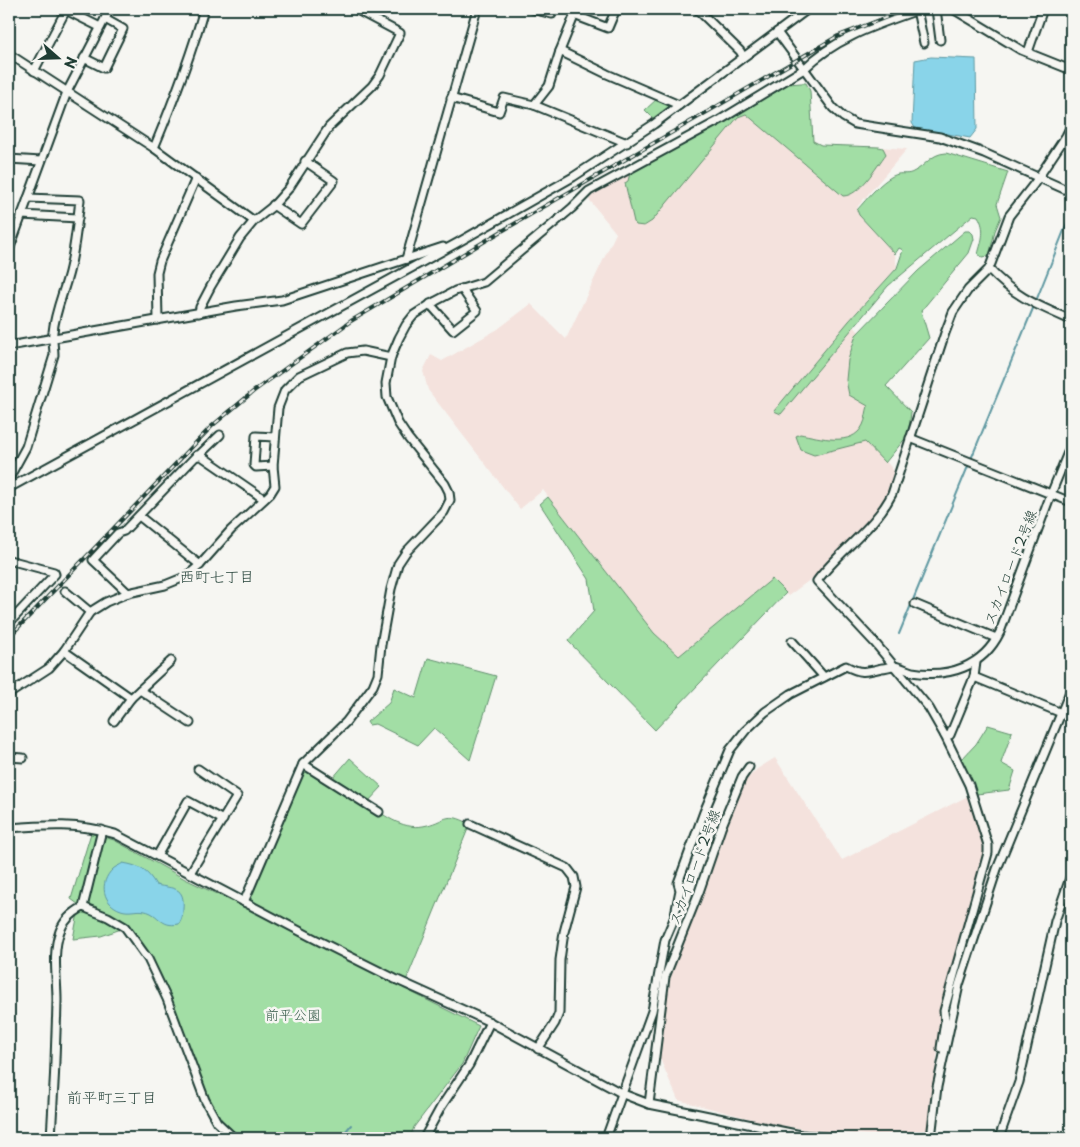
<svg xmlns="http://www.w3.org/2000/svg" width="1080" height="1147" font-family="'Playpen Sans','Klee One',sans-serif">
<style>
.built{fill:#f4e2dd}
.green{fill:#a2dea5;stroke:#608e6c}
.water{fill:#89d4e9;stroke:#5f98a1}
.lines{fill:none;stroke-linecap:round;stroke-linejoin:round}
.stream{stroke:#5f98a1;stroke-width:2}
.minor-casing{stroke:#1f3d34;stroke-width:11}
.minor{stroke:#f6f6f2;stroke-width:7}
.rail-casing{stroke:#1f3d34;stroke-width:4}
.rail{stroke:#f6f6f2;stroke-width:2;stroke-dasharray:5.5;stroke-linecap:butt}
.labels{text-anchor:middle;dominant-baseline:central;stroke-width:5;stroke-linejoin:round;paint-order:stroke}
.street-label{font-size:14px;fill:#1f3d34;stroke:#f6f6f2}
.park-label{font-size:14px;fill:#395d4b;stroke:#f6f6f2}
.neighbourhood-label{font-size:15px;fill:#1f3d34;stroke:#f6f6f2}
</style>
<rect width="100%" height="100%" fill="#f6f6f2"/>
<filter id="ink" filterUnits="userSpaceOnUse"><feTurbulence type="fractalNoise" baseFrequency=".02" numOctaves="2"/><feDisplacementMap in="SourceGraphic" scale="10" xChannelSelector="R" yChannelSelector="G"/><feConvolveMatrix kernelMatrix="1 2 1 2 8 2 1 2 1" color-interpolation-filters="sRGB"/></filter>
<g filter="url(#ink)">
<g class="built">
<path d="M806,83L810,91L813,140L821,145L879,147L907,149L858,206L857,210L859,215L895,254L897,268L849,321L860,333L873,405L864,434L894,471L883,505L822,571L788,596L772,579L679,656L654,633L543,490L520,509L428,390L423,371L431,355L442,361L498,329L531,304L566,339L616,233L587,197L601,186L789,84Z"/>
<path d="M775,758L842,860L970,795L985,853L942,1015L927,1138H896L803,1129L763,1122L678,1100L658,1054L670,979L699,903L724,827L743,783L757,769Z"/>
</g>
<g class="green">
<path d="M801,83H806L810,91L813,141L821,145L879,147L883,148L886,154C876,167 860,196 843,196L746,114L738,117L652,221L644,226L636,225L634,222L625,183L628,181L630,173L774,89L789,84Z"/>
<path d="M658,98L671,107L654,119L645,110Z"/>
<path d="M946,153L1008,172L997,204L1001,217L995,231L989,256L982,257L978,254C982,240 986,229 978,216L973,215L888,286L781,414L774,411L849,321L897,268L903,250L899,248L895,254L859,215L857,210C867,199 883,178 898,174C902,173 908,175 913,172C926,166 930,154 946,153Z"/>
<path d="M965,231H970L973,234L974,239L969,253L921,311L929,338L886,386L911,412L908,435L885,463L865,442L814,455L801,450L796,436L800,434C819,437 852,448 863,425C866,419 866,412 868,406L849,395L846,380L848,360L856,335L918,271Z"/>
<path d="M548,497L654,633L679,656L772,579L786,593L655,730L568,641L594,611L589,579L540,504Z"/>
<path d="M428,658L496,676L470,760L434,728L418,745L375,724L369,725L367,722L389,703L394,688L416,698Z"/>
<path d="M988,725L1012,732L1001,763L1015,771L1009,790L977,794L960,761L976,744Z"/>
<path d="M350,758L382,787L367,803C382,814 402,830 423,826C446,822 445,810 470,824L403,988L479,1026L462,1064L414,1127L410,1138H234L217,1122L148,959L124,928L101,936L73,939L77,918L82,907L71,899L91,833L114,840L185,879L246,908L303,764L332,779Z"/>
</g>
<g class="water">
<path d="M931,57L976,59L977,129L970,138L915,128L912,123L915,60Z"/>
<path d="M123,863C140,866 147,870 156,885C174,889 185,886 183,909C183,915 182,919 179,924C160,928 160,914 145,911C137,909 129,913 121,910C103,904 98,883 113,869C115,867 120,865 123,863Z"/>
</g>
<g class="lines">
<g class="stream">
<path d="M1036,301L1071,213"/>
<path d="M899,634L1034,306"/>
<path d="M344,1138L342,1135L343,1132L346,1131L351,1125"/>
</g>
<defs>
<g id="minor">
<path d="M64,9L100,27"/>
<path d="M532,9L552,14L554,9"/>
<path d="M697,9L740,51L743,56"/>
<path d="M936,9L940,40"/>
<path d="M953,9L1021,50L1071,70"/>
<path d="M917,10L924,43"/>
<path d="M574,15L608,28L616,9"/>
<path d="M777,32L833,108L843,117L855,124L940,137L984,153L1071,192"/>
<path d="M560,51L607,74L679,105"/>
<path d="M1028,52L1043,9"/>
<path d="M9,54L154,148L254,221"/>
<path d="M84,58L104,68L123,29L105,19"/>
<path d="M34,71L66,10"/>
<path d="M451,98L499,112L504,98L534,105L627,143"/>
<path d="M534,105L549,86L560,51L577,9"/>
<path d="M154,148C173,102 191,56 204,9"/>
<path d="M9,159L41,161"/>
<path d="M273,205L301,224L334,181L305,161"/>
<path d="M21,215L78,218"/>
<path d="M9,250L67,92L110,9"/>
<path d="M406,259L477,9"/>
<path d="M989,269C1015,297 1037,305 1071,320"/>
<path d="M430,304L453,330L477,311L462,289"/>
<path d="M199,313L200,307L211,286L240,238L254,221L273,206L289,188L329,127L372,86L380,75L400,33L355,9"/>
<path d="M158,320L157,273L160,261L196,178"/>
<path d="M9,346L236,306L282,300L443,247"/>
<path d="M910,438L1071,502"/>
<path d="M198,456L220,435"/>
<path d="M273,466L256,467L254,465L256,436L275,437"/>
<path d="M9,478L26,447L54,355C54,347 52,339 53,332C55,311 64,292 69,272C75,249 77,224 80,200L28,198"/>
<path d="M9,488L457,243L573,177L654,124L808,9"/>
<path d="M139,516L200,565"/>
<path d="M9,560L54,572L55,574L9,623"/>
<path d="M65,591L90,612"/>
<path d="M128,593L93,560L118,533L124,531L197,455L203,457L264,499"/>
<path d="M915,604L996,638"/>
<path d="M792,641L824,677"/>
<path d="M64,651L131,698"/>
<path d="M976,662L974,677L950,735L945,736L929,708L875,643L817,581C840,550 875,528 892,494L945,333L953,312L968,290L989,269L1009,216L1034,184L1066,136L1071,126"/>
<path d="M974,677L1071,717"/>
<path d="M140,690L190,723"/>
<path d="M9,694L49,668L64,651L90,612L106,602L128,593L165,585L187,576L200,565L231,530L270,494L275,486L273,466L278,408L285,390L299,376L347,353L363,351L391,357"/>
<path d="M114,721L131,698L171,661"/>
<path d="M9,757L23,758"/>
<path d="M303,764L379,812"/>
<path d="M470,824L567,868L574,877L576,887L564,932L560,960L559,1013L555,1023L538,1049"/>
<path d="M9,828C47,825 79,823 115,834L311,937L395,979L490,1022L623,1094L649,1104L699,1114L801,1135L836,1138"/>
<path d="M157,856L188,801L223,820"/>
<path d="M190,873L237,796L198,769"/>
<path d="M244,902L303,764L346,722L373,686L378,674L381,645L391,589L398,564L406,552L444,512L450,500L449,492L445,484L408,438L398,423L387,397L386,383L391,357L399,338L406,325L414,315L436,301L455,291L484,282L572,208L589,191L720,120L804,69C836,37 879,24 921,9"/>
<path d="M83,907L108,917L125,927L148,959L167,999L205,1100L217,1122L234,1138"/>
<path d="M941,1048L945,1021L944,1011L988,853V845L969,785L945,736"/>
<path d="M649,1104L665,977L699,892L721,828L742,777L749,767"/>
<path d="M51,1138C54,1092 56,1046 57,1000C57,977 52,953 60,931C64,920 72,913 83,907L102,830"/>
<path d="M424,1138L441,1107L469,1065L490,1022"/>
<path d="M606,1138L652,1011L665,940L674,919L680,890L678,883L704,812L730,750L745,731L765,712L791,694L846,666C861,674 866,672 882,668C886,668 890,666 894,666C900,667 906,670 912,672C949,678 983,667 1000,632L1051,494L1071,445"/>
<path d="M931,1138L937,1087L959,985L997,869L1071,689"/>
<path d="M999,1138L1019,1082L1055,921L1071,875"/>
</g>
</defs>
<use href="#minor" class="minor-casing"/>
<use href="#minor" class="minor"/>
<defs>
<path id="rail" d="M9,637L212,426L254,391L351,321L502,231L838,36L908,9"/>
</defs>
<use href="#rail" class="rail-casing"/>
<use href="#rail" class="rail"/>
</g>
</g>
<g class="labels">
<g class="street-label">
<text transform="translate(1010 567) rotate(-69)">スカイロード2号線</text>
<text transform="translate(694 867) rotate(-70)">スカイロード2号線</text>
</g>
<g class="park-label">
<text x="293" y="1014">前平公園</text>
</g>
<g class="neighbourhood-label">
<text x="217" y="575">西町七丁目</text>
<text x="112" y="1096">前平町三丁目</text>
</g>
</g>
<rect width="1080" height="1147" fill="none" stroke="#f6f6f2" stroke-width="30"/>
<rect x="15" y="15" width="1050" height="1117" fill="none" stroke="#1f3d34" stroke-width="2" filter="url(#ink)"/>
<g transform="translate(58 58) rotate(110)" stroke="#f6f6f2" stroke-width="4" paint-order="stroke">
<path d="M0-4L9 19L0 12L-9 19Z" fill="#1f3d34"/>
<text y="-8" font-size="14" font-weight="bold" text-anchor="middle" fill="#1f3d34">N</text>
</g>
</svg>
